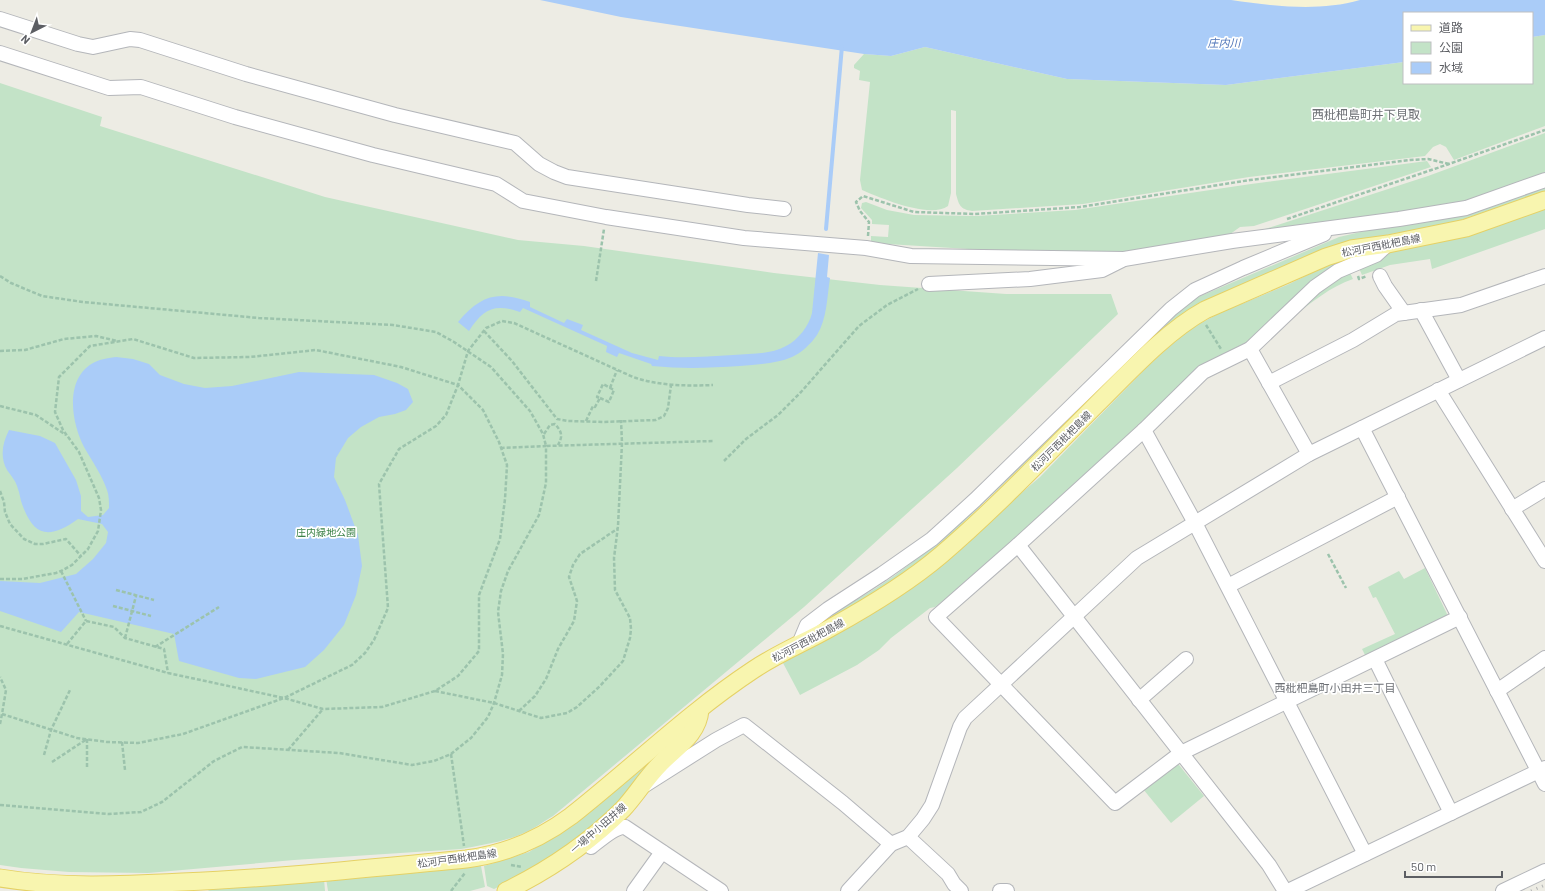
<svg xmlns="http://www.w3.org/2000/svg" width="1545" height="891" font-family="Barlow,'Noto Sans JP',sans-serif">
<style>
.green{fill:#c3e3c7}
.sand{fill:#f7f3d5}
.water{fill:#aaccf8}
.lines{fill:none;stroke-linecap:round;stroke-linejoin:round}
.stream{stroke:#aaccf8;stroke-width:4}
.minor-casing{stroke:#b4b6ba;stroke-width:16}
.major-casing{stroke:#e5d165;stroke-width:19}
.path{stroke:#9cc3ac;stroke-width:2.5;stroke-dasharray:4 2;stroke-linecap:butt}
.minor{stroke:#fff;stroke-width:14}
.major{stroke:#f8f5af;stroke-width:17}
.rail{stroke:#b4b5b5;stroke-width:3;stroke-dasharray:1 5;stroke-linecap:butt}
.labels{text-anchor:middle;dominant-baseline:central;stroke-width:3.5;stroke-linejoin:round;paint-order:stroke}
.street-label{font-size:10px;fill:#5c5e63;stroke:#fff}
.park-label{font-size:10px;fill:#3d8248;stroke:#fff}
.water-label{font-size:11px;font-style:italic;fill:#4f75b9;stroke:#fff}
.neighbourhood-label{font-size:11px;fill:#6d7075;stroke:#fff}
.quarter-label{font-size:12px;fill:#6d7075;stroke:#fff}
</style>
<rect width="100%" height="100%" fill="#edece4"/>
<g class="green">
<path d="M1545,35V126L1454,160L1446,147L1440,144L1433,147L1425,156L1249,177L1083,204L972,211C960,209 959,205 956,194V111L951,110V193L948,206C929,219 881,198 862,190L860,180L870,82L859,80L860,71L854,68V65L864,54L891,56L925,47L1067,79L1226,85L1404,62V83H1532V37Z"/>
<path d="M0,83L102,117L100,126L325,197L518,240L584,246L774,273L880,285L1006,294H1111L1118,314L957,468L804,607L553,816C544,821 534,829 524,833C504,842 482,845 461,849L294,860L148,873L69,872L21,868L0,865Z"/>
<path d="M1545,133V173L1472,199L1440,206L1262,232V230L1428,176Z"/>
<path d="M1427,161L1431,167L1254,226L1240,227L1226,237L1152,247L1130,253L1001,251L871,243V236L888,237L889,225L872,224V220L861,208L862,203L866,202L887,210L914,215L976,216L1075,210L1251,184Z"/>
<path d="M1545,186V191L1453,223L1342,243L1302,258L1203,302L1193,307L1171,323L941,544L906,573L869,597L822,623L816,625C830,611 850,604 866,594C892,579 915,560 939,541L1175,314L1196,298L1339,237L1369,230L1430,221L1473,212Z"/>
<path d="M1545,208V229L1432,269L1430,259L1390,265L1362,275L1358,266L1388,252Z"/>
<path d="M1364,256L1240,349L1200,367L999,555L963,585L935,607L930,608L891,638L879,650L857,665L800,695L783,663L889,602L970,537L1040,477L1149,365L1188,330L1231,307L1244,303L1287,285L1326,266L1348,258Z"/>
<path d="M1349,271L1353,279C1330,287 1312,302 1293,317L1319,290Z"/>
<path d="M1425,568L1447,614V619L1366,657L1362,649L1395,634L1376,597L1373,598L1368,587L1399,571L1404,579Z"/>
<path d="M1174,764L1179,765L1204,796L1171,823L1143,789Z"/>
<path d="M647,765L650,768L618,805L577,840L534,870L494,889L487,886L484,866L529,852L582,818Z"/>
<path d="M481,866L485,887L470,891H328L326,878Z"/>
<path d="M324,879L325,891H209L207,889Z"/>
</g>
<path class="sand" d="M1231,0H1360C1319,12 1272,6 1231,0Z"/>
<g class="water">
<path d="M540,0H1231C1272,6 1319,12 1360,0H1545V35L1532,37V13H1404V62L1226,85L1067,79L925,47L891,56L864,54L621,17Z"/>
<path d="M818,253L829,255L827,277L830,278C827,297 827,319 817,335C811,344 801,353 792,357C776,364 758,364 740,366C710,368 682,369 652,366L651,364L619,353L617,357L606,352L607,346L523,308L520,312C494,303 483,309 469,331L458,322C480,296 497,290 530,302V307L564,323L567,319L583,325L581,330L632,353L658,360L659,356C684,359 708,356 733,355C751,353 770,355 786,346C798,340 809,326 812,313Z"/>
<path d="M116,357L133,359L149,364L160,375L184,384L205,388L232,386L299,372L374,375L397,383L408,389L413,402L406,410L395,414L379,417L361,427L348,438L336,458L334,477L345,500L358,535L362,566L356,595L344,625L324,650L305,667L256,679L239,678L179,661L174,634L79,612L61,632L0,611V581L40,583L76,574L93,559L106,543L108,532L102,524L78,519C50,539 34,538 22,504C20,499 20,494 18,489C16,481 12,477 7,470C0,457 2,444 9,430L40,436L55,443L76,480L81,496V511L88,517L103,515L109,508C109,502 109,495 107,490C102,475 92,461 84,447C71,422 64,377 95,362C101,359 109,358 116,357Z"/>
</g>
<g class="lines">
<path class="stream" d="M826,229L842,46"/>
<defs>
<g id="minor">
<path d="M0,19L78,44L93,47L130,39L140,40L246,74L395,115L515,143L539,164L554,172L567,177L748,205L784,209"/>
<path d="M0,53L109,88L141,87L235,117L373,155L496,184L523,201L606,217L744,238L866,248L911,256L1124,259L1232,241L1399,219L1466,208L1545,180"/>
<path d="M1388,244L1376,255L1338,271L1315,287L1250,349L1203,372L1144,430L1018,545L936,617L1115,803L1181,753L1460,617"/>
<path d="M1380,276L1385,286L1404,313"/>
<path d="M929,284L1030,279L1102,270L1122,260"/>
<path d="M1421,310L1459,380"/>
<path d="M1250,349L1309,454"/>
<path d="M1269,383L1353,340L1396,314L1461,305L1545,276"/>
<path d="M1438,390L1545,561"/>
<path d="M1362,428L1545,784"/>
<path d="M1144,430L1195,523L1365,854"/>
<path d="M1512,509L1545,489"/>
<path d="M1018,545L1269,865L1285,891"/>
<path d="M1228,586L1398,497"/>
<path d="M799,644L807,625L828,609L882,574L932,539L975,500L1171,309L1195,290L1243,268L1324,234"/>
<path d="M1375,659L1451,813"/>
<path d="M1497,691L1545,658"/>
<path d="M1139,700L1186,659"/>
<path d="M645,785L716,740L744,725L843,803L891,844"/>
<path d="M908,837L948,874L954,884L961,891"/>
<path d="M591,847C599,841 615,826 625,827L721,891"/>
<path d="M634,891L662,852"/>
<path d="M848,891L891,844L908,837L923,819L932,805L960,727L965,718L1137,558L1309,454L1545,338"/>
<path d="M1000,891H1007"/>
<path d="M1288,891L1545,768"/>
<path d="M1503,891L1545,871"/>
</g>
<g id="major">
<path d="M0,878C60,888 121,885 182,882C277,878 372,868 466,859C506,854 539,840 571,816C632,768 688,713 753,670C778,653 806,642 832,627C870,606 908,583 941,555C997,507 1048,453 1100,401C1131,370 1167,331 1205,310L1326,257L1351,249L1388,244L1466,228L1545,200"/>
<path d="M506,891C549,870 589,843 623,809C636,795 646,778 660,764C676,747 698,735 700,710"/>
</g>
</defs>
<use href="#minor" class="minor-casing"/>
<use href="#major" class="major-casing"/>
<g class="path">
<path d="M1287,219L1449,164L1545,130"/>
<path d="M868,236L869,222L860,211L856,202L863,196L914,212L975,214L1080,207L1250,180L1410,160L1428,159L1449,164"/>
<path d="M0,276L11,283L42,296L83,302L259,318L393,325L436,332L454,342L491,367L530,411L543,434L546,446L713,441"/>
<path d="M1358,276L1359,279L1367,276"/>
<path d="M596,281L604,229"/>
<path d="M1206,325L1221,349"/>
<path d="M484,331L512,361L557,419L568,421L604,422L656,420L664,416L668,408L671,385"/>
<path d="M0,351L25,350L64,339L96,336L117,341"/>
<path d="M610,388L617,370"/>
<path d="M0,406L36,415L66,435"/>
<path d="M586,421L593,406L595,407L600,398L597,397L603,384L614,390L609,402L600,398"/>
<path d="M544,434L550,425L555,424C562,432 563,436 558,445"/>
<path d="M724,461L746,439L778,415L801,392L859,326L887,305L918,289"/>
<path d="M0,491L4,502L5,512L10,524L24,539L35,544H43L66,539L81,556"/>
<path d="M1328,554L1346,588"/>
<path d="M61,571L86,621"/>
<path d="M0,579H22L56,573L61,571L72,565L88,549L98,531L101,510L99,498L79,452L63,430L55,412L59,377L90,346L133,339L194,358L250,357L316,350L401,367L458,385L446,415L436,426L399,449L379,484L388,608L374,640L365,653L352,665L284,698L183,734L138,743L107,742L77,738L2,714L6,690L0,677"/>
<path d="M116,590L154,600"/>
<path d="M113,606L151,616"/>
<path d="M0,626L168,673L284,698L323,709L382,707L435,691L458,676L479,651V595L500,539L505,499L507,465L499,442L483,410L458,385L468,351L486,328L502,321L514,323L633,377C659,386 686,386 713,385"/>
<path d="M125,638L136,596"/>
<path d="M67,644L86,621L114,627L125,638L164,649L168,673"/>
<path d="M155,647L219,607"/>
<path d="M435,691L494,703L541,718L567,713L577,707L600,686L623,661L630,638L631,629L630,618L615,590L614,558L618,526L622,443L621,420"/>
<path d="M519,711L535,696L546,679L558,649L574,621L577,601L569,577L573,565L580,554L617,529"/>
<path d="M0,724L2,714"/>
<path d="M122,742L125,770"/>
<path d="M288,750L323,709"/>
<path d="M451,754L464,846"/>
<path d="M44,755L51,730L70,690"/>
<path d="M52,762L87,739V769"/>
<path d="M0,805L109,814L141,812L162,802L214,761L242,747L339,753L412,765L434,761L451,754L471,738L488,717L494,703L502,675L503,654L498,612L501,591L508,571L539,515L546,483V446L501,448"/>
<path d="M511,865L522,867"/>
<path d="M451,891L465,873"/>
</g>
<use href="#minor" class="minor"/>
<use href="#major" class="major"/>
<path class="rail" d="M1531,891L1545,885"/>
</g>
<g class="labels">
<g class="street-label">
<text transform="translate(1381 245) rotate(-11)">松河戸西枇杷島線</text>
<text transform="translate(1061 441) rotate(-45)">松河戸西枇杷島線</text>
<text transform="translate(808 640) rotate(-28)">松河戸西枇杷島線</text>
<text transform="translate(598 828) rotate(-41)">一場中小田井線</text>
<text transform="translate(457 858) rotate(-8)">松河戸西枇杷島線</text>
</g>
<g class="park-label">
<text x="326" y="532">庄内緑地公園</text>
</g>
<g class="water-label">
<text x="1224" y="42">庄内川</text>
</g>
<g class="neighbourhood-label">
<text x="1335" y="687">西枇杷島町小田井三丁目</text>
</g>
<g class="quarter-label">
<text x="1366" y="114">西枇杷島町井下見取</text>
</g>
</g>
<rect x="1403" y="12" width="130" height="72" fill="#ffffff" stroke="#bebfc1"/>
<rect x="1411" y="25" width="20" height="6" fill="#f8f5af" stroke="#bebfc1"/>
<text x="1439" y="32" font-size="12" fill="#5c5e63">道路</text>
<rect x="1411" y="42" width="20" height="12" fill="#c3e3c7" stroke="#bebfc1"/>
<text x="1439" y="52" font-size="12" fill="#5c5e63">公園</text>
<rect x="1411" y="62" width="20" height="12" fill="#aaccf8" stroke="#bebfc1"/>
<text x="1439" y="72" font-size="12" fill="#5c5e63">水域</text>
<g transform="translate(32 32) rotate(222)" stroke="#ffffff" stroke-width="3" paint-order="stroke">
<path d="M0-3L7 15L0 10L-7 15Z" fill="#5c5e63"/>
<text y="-6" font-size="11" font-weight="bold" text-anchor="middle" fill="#5c5e63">N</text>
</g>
<path d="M1405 871v6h97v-6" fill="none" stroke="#5c5e63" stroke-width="2"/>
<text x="1411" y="871" font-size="12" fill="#5c5e63" stroke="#ffffff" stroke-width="3" paint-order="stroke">50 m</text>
</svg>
